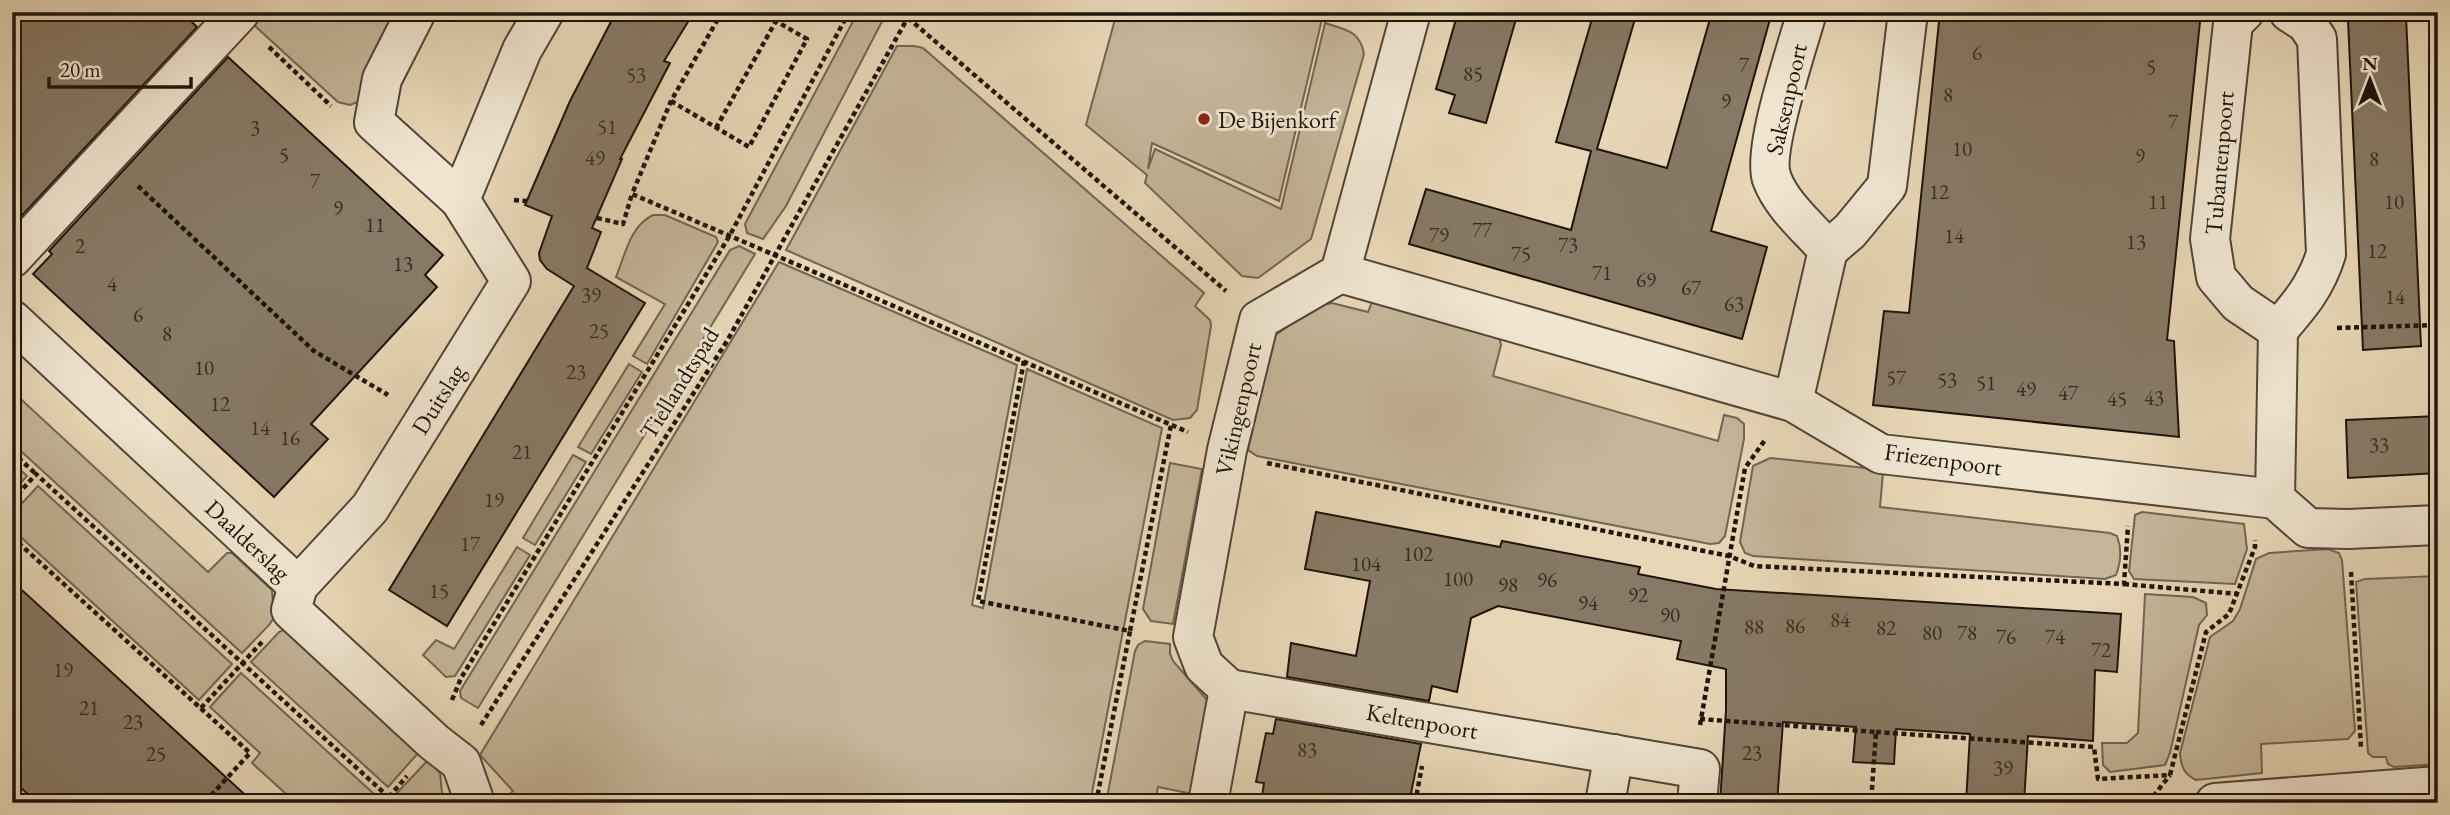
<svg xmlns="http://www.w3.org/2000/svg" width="2450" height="815" font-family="'EB Garamond',serif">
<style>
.green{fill:#c5b69a;stroke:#716553;stroke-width:2}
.building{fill:#877965;stroke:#1d140c;stroke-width:2}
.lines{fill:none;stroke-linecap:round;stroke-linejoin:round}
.street-casing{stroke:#504537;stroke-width:42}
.path{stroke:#1d140c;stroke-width:4.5;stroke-dasharray:5 3.5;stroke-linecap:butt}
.street{stroke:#f0e5d0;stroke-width:38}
.poi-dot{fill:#8f2418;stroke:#f0e5d0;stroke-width:2.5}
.labels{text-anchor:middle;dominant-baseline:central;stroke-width:6;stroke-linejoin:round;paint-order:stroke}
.number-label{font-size:21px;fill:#382d22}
.street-label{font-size:24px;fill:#1d140c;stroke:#f0e5d0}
.poi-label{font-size:24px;fill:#1d140c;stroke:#f0e5d0;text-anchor:start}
</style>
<rect width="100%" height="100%" fill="#e8d7b7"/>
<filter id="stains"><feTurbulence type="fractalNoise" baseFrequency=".00286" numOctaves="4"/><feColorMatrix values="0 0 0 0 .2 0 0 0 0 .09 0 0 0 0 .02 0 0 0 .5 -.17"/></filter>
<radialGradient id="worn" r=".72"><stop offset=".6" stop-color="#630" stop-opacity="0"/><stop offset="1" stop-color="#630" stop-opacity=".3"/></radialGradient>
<g class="green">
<path d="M254,12H400L360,101L350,105L338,102L256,27L253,19Z"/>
<path d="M858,12H887L786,206L763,239L747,233L745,224Z"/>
<path d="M1117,12H1296L1322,19L1279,201L1152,143L1148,169L1155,149L1281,209L1325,23C1345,30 1360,30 1364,54L1311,239L1258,278L1242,276L1145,183L1147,175L1086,125Z"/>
<path d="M897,46H914L923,48L1204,293L1195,306L1210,320L1211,326L1197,410L1190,418L1173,420L786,250Z"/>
<path d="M653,215H665L716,237L718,242L647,364L633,356L665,304L616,277C625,255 630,226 653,215Z"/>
<path d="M739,246L755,254L478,708L461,698L460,691L730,250Z"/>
<path d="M779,262L1017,365L972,605L983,608L1027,369L1162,428L1090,803H510L505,798L513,791L480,755Z"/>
<path d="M1372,302L1499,337L1501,345L1493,376L1718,441L1724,415L1737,418L1744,424V439L1725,536L1719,543L1710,544L1257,456L1248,450L1274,336L1317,306L1332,303L1368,312Z"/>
<path d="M629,364L642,372L591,454L578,447Z"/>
<path d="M12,391L208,572L227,553H232L272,590L274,617L270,624L242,653L12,443Z"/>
<path d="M573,455L586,462L535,545L523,538Z"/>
<path d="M1770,458L1875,469L1883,473L1880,507L2110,533L2117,536C2122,549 2121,562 2116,575L2105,579L1753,556L1745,553L1740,542L1753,466Z"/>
<path d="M12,462L27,476L12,492Z"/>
<path d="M1170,463L1202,469L1173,624L1151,621L1143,609Z"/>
<path d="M38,486L232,664L199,700L12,529V514Z"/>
<path d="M2142,512L2244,524L2247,549L2235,584L2134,579L2129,571L2135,515Z"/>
<path d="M517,547L530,555L455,676L446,677L423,655L436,640L454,649Z"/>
<path d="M2328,549L2339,553L2342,560L2355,731L2348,739L2261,744L2262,773L2196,780C2184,774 2181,767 2180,753L2210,637L2233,621L2240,609L2256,559L2269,553Z"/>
<path d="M2438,576V764L2394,767L2388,764L2386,757H2373L2368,753L2356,582L2365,579Z"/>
<path d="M2145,594L2193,597L2206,603L2207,615L2199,625L2170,753L2165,765L2110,772L2103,765L2102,743H2127L2138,733Z"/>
<path d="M283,630L288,631L419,752L388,787L251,662L279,632Z"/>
<path d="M1145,641L1170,644V654L1173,661L1208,701L1193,794L1158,787L1155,803H1106L1135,651L1138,645Z"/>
<path d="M241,673L384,803H296L252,763L260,753L210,707Z"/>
<path d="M428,760L440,773L443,803H405L396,794Z"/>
</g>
<g class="building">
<path d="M12,12H182L197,27L16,222L12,219Z"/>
<path d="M616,12H694L664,61L670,63L620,159H622L592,228L601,232L587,268L645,303L447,626L389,590L574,286L547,269L540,260L539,253L552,216L525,205L570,101Z"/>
<path d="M1458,12H1518L1486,123L1449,113L1455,95L1436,89Z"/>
<path d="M1594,12H1637L1597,149L1667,168L1712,12H1772L1711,231L1767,247L1742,339L1409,244L1426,189L1571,230L1591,151L1556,142Z"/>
<path d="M1940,12H2201L2167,340L2174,341L2179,437L1873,405L1884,311L1909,313Z"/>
<path d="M2406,16L2421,346L2363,350L2348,20Z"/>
<path d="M228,57L443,255L425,275L437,287L311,424L328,439L274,497L33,274L52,254L49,251Z"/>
<path d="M2438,416V473L2348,478L2346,420Z"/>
<path d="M1316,512L1500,547L1502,541L1640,567L1638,574L1716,589L2121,614L2117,672L2095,670L2093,741L2028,736L2024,803H1966L1970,734L1896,729L1894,764L1853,762L1856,727L1783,722L1777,803H1720L1726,710V669L1677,659L1681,641L1498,606L1471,618L1457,692L1432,686L1429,701L1287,677L1291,643L1356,656L1370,581L1305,569Z"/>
<path d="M12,581L72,636L254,803H38L12,780Z"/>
<path d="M1276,719L1421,744L1409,803H1261L1264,783L1256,782L1266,733L1273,734Z"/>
</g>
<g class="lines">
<defs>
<g id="street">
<path d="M2244,12L2233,23L2210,239L2216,277L2238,303L2278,330L2275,499"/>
<path d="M460,200L522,50L544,12"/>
<path d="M1828,250L1850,231L1887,186L1908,12"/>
<path d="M12,258L240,12"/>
<path d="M1340,273L1793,402L1881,454L2275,499L2308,528L2348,529L2438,525"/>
<path d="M12,320L298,586L291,610L434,742L461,763L473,797L472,803"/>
<path d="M2278,330C2300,305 2316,286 2326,254L2317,39L2306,23L2289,12"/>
<path d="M1793,402L1828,250C1809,228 1782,206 1772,179C1761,152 1798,45 1807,12"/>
<path d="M298,586L370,508L511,281L460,200L374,122L382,79L416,12"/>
<path d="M1229,689L1700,769L1697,803"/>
<path d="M1208,803L1229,689L1204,666L1193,637L1227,450L1259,320L1340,273L1411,12"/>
<path d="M1605,803L1614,754"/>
<path d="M2215,803L2438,786"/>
</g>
</defs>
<use href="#street" class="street-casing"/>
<g class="path">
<path d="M722,12L671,101L632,194L1188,432"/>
<path d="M908,18L1226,291"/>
<path d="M269,47L331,106"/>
<path d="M671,101L749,147L807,39L760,12"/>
<path d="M716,128L776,21"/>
<path d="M138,186L314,351L388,395"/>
<path d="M514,200L527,201"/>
<path d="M597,218L623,224L632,194"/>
<path d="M2337,328L2438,325"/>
<path d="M1024,361L978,601L1130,631L1171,425"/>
<path d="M12,452L36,474"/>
<path d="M1267,463L1729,556L1754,566L2124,584L2128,526"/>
<path d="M12,501L36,474L395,803"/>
<path d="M12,537L250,753L204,803"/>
<path d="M2351,572L2361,748"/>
<path d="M2124,584L2238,594"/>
<path d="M452,700L461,678L730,235L849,12"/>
<path d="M201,708L262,642"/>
<path d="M1700,719L1876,732L1871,803"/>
<path d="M481,725L727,341L911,12"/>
<path d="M1700,725L1745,468L1765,440"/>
<path d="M1876,732L2094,747L2098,779L2170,775L2206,632L2229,614L2255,547V540"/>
<path d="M12,787L30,803"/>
<path d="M389,797L407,776"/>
<path d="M1096,803L1130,631"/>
<path d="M1415,803L1422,766"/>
<path d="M2148,803L2170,775"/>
</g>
<use href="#street" class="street"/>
</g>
<circle class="poi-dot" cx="1204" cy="119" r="7"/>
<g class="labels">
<g class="number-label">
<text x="1977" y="52">6</text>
<text x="1744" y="64">7</text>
<text x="2151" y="66">5</text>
<text x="1473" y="73">85</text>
<text x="636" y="74">53</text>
<text x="1948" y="94">8</text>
<text x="1726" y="100">9</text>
<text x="2173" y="121">7</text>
<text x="607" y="126">51</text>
<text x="255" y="127">3</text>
<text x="1962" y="148">10</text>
<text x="284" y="154">5</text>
<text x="2140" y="155">9</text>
<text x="595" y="157">49</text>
<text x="2374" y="158">8</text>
<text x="315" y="180">7</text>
<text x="1939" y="191">12</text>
<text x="2158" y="201">11</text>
<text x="2394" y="201">10</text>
<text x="338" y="207">9</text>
<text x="375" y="224">11</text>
<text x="1482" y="229">77</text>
<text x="1439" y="234">79</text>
<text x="1954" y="235">14</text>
<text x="2136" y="241">13</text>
<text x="1568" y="244">73</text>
<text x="80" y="245">2</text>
<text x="2377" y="250">12</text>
<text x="1521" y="253">75</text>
<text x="403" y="263">13</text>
<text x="1602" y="272">71</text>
<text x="1646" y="279">69</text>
<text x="112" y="283">4</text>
<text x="1691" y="287">67</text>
<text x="591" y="294">39</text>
<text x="2395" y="296">14</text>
<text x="1734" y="303">63</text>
<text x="138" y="314">6</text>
<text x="599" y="330">25</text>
<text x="167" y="333">8</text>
<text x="204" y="367">10</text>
<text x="576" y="371">23</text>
<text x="1896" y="377">57</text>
<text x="1947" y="379">53</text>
<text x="1986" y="382">51</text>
<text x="2026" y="388">49</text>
<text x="2068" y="392">47</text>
<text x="2154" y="397">43</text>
<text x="2117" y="398">45</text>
<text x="220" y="403">12</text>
<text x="260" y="427">14</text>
<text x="290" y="437">16</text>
<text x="2379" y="444">33</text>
<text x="522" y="451">21</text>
<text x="494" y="499">19</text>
<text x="470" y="543">17</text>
<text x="1418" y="553">102</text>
<text x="1366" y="563">104</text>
<text x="1458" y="578">100</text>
<text x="1547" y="579">96</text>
<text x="1508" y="584">98</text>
<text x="439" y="590">15</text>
<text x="1638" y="594">92</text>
<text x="1588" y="602">94</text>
<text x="1670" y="614">90</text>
<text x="1840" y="619">84</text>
<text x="1795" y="625">86</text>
<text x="1754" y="626">88</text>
<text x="1886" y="627">82</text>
<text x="1932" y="632">80</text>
<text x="1967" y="632">78</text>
<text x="2006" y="636">76</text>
<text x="2055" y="636">74</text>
<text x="2101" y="649">72</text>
<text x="63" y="669">19</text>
<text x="89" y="707">21</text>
<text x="133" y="721">23</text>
<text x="1307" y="749">83</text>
<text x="1752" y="752">23</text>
<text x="156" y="753">25</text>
<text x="2003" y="767">39</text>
</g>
<g class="street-label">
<text transform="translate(1786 99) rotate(-77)">Saksenpoort</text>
<text transform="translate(2219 163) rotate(-85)">Tubantenpoort</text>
<text transform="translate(679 383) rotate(-58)">Tiellandtspad</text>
<text transform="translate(438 399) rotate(-58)">Duitslag</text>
<text transform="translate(1238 409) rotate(-77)">Vikingenpoort</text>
<text transform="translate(1943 459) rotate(8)">Friezenpoort</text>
<text transform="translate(248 540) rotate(43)">Daalderslag</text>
<text transform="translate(1422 721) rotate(10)">Keltenpoort</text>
</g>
<g class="poi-label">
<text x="1218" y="119">De Bijenkorf</text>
</g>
</g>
<rect width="2450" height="815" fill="none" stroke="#e8d7b7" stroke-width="42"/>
<rect x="14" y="14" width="2422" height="787" fill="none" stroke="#1d140c" stroke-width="3.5"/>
<rect x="21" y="21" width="2408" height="773" fill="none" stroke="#1d140c" stroke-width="2"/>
<g transform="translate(2370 80)" stroke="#f0e5d0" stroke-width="5" paint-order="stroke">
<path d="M0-5L12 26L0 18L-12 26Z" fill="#1d140c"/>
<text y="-10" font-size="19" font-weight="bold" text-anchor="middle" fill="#1d140c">N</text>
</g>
<path d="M49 77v10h142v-10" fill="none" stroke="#1d140c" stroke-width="3.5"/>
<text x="60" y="77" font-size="21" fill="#1d140c" stroke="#f0e5d0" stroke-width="5" paint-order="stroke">20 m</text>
<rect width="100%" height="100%" filter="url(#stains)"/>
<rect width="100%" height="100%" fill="url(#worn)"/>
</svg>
